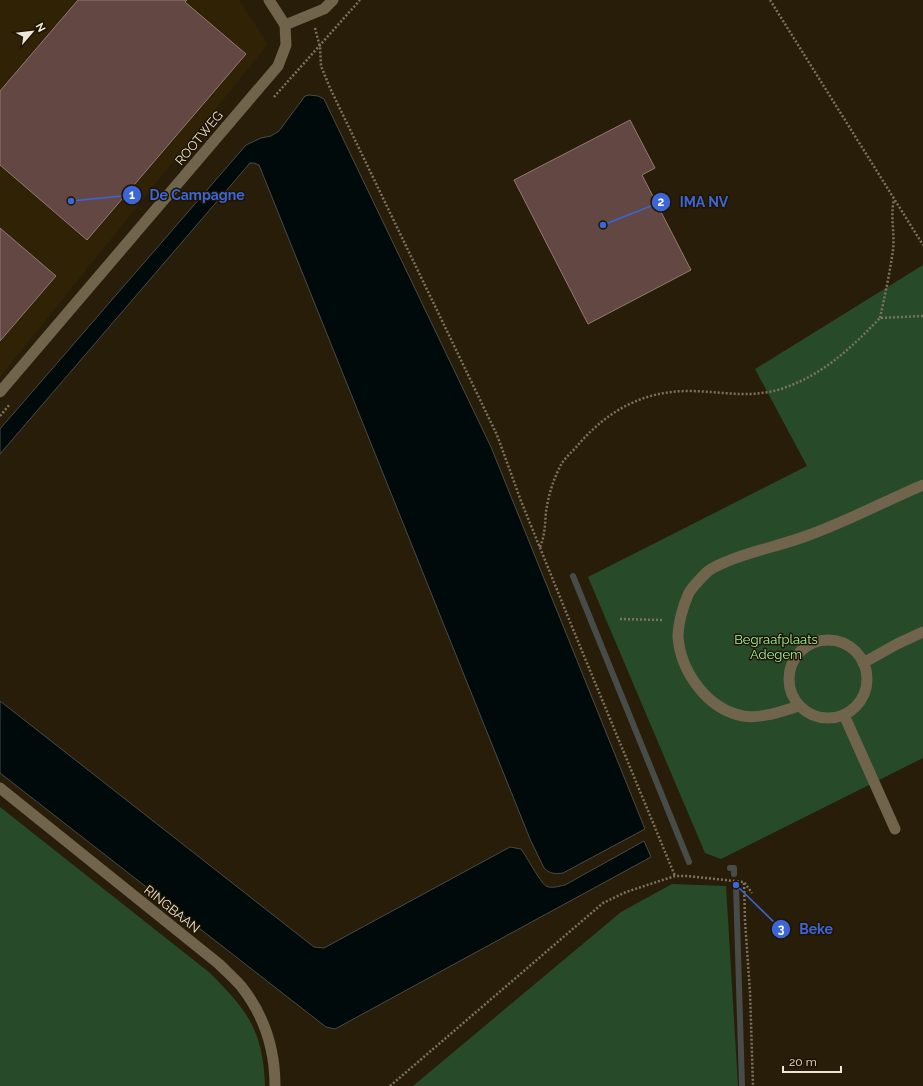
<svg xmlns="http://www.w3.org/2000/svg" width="923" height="1086" font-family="Raleway,sans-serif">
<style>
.built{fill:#302205}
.green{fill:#274b29}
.water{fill:#000a0a;stroke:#474c48}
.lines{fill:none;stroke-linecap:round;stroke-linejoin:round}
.stream{stroke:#474c48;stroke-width:6}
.building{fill:#624742;stroke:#957872}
.path{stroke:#7b7261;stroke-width:2.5;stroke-dasharray:2 2;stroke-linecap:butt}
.pedestrian{stroke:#70644d;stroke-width:11}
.minor{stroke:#70644d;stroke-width:11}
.labels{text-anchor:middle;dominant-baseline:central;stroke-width:3;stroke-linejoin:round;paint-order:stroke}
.street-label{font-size:13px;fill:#ece5d8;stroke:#1e1401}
.park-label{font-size:13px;fill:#9ff2a2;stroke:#1e1401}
.leader{fill:none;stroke:#3c65d8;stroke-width:1.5}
.callout-dot{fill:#3c65d8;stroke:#1e1401;stroke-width:1.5}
.mark-label{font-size:12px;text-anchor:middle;font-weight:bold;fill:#fff}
.callout-label{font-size:14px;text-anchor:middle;font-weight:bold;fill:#3c65d8;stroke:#1e1401;stroke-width:3;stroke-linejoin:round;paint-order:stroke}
</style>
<rect width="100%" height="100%" fill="#281d08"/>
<path class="built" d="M0,0H239L268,44L0,377Z"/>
<g class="green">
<path d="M923,265V758L721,859L705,853L588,577L807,466L755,369Z"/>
<path d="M0,807L210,973C248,1011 263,1031 265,1086H0Z"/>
<path d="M672,884L726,886L738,1086H413L621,912Z"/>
</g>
<g class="water">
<path d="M309,95L318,96L324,99L491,447L645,829L563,873C555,874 550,874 544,868L530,839L259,165L254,163H250L0,454V429L246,145L261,138L271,136L279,131L305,96Z"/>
<path d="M0,701L314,947L324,948L510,847L521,849C527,857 540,882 546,886C551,889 559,886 565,885L644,841L651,857L335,1029L326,1027L0,773Z"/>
</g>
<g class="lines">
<g class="stream">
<path d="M573,576L689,862"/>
<path d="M730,868H734V874"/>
<path d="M736,885L742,1086"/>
</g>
</g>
<g class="building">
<path d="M78,0H187L185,2L246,54L87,240L0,165V91Z"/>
<path d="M630,120L655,168L642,175L691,270L588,324L514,180Z"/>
<path d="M0,228L56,276L0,341Z"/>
</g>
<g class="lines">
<g class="path">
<path d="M770,0L923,245"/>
<path d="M315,28L320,47L321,66L330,88L497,435L521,501L577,639L675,876"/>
<path d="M274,97L360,0"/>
<path d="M880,318C885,295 890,272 893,250C895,233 890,217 894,200"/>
<path d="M0,416L10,404"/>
<path d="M540,547C545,535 545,524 546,512C548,496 554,477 562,463C566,457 573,451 578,445C607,411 643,391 688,391C720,391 749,399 781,389C823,375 850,349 880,318L923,316"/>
<path d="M620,619L664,620"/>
<path d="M744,883L745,921L750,992L753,1086"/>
<path d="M390,1086L603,903L626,892L675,876H687L744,882L752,893"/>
</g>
<g class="pedestrian">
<circle cx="828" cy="679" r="39"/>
<path d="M863,663L897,644L923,632"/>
<path d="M799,706C782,711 761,719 743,716C707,709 681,672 678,637C678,624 683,606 688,595C690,589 702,577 707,572C713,567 721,564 728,561C755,550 783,545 809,535C848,521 885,501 923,485"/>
<path d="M844,715L895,829"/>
</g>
<g class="minor">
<path d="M285,25L324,9L333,0"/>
<path d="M0,392L278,66L286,45L285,25L269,0"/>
<path d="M0,788L219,964C226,971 234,978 241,986C264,1015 275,1049 275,1086"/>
</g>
</g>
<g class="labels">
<g class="street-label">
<text transform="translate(199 138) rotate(-50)">ROOTWEG</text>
<text transform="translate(172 909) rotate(39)">RINGBAAN</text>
</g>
<g class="park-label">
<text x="776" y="639">Begraafplaats<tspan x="776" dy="15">Adegem</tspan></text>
</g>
</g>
<path class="leader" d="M71 201L132 195M603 225L661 202M736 885L781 929"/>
<g class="callout-dot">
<circle cx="71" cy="201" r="4"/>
<circle cx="603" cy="225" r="4"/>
<circle cx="736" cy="885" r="4"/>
<circle cx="132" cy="195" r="10"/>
<circle cx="661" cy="202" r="10"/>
<circle cx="781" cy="929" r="10"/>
</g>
<g class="mark-label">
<text x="132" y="199">1</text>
<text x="661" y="206">2</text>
<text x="781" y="933">3</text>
</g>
<g class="callout-label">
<text x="197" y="200">De Campagne</text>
<text x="704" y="207">IMA NV</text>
<text x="816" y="934">Beke</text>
</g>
<g transform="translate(32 32) rotate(62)" stroke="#1e1401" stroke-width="3" paint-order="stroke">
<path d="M0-3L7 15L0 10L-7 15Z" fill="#ece5d8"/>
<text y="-6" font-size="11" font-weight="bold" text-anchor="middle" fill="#ece5d8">N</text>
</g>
<path d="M783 1066v6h58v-6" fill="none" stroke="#ece5d8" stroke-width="2"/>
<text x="789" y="1066" font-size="12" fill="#ece5d8" stroke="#1e1401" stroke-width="3" paint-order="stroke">20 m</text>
</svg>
